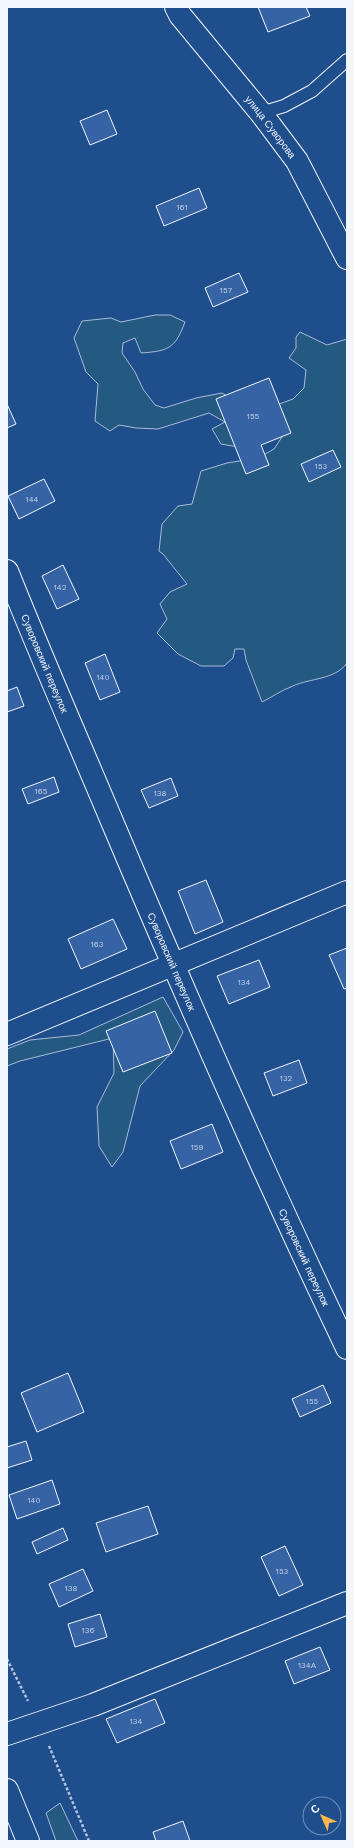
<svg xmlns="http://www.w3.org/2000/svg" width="354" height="1848" font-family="'Work Sans',sans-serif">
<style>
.green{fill:#245a82;stroke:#a8bbd7}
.building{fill:#3563a3;stroke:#f2f6ff}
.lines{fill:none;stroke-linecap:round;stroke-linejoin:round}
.lane-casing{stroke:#f2f6ff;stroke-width:14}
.street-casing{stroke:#f2f6ff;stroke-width:24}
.secondary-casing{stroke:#f2f6ff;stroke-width:24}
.path{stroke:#b3c4dc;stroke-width:2.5;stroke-dasharray:3 2;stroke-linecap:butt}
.lane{stroke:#1f4e8c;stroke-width:12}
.street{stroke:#1f4e8c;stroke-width:22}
.secondary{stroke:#1f4e8c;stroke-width:22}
.labels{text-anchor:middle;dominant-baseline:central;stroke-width:3;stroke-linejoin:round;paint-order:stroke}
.number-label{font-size:8px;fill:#c3d1e8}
.street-label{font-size:10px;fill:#f2f6ff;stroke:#1f4e8c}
</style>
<rect width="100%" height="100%" fill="#1f4e8c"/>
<g class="green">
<path d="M155,315H170L185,322C175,349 168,351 141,353L135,338L123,343L122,353L135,372L143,389L155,405L164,408L196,398L222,393L248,409L274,406L293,399L304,388L306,370L289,358L296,348V337L300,332L327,345L347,339V663C335,680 310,678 293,686C282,690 272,697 262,702L246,660L244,649H235L233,658L224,666H201L178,654L157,633L167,619L160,604L170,592L187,584L163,554L159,551L162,524L178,506L192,504L201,471L227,463L258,458L274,449L284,434L244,448L221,444L212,429L225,422L209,413L158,429L136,428L119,425L110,431L95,421L98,384L86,372L74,338L82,321L111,318L121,322Z"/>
<path d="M163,997L183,1032L174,1050L140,1086L123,1152L112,1167L99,1146L97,1107L114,1073L113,1038L20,1061L7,1066V1049L30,1040L79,1035Z"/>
<path d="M60,1803L78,1841H56L46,1813Z"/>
</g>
<g class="building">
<path d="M258,7H306L310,16L268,32Z"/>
<path d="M107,110L117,134L90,145L80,121Z"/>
<path d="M199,188L207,208L164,226L156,206Z"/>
<path d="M239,273L248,292L213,307L205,288Z"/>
<path d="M269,378L291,433L261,445L269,465L246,474L216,399Z"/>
<path d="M7,404L16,424L7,428Z"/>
<path d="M333,450L341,467L309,482L301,464Z"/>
<path d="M44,479L55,501L19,519L8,496Z"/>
<path d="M63,565L79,599L57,609L42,576Z"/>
<path d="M105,654L120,692L100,700L85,663Z"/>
<path d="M17,687L24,706L7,712V691Z"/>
<path d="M54,777L59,792L28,804L22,789Z"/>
<path d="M171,778L178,796L149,808L141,790Z"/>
<path d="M206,880L223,922L195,934L178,891Z"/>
<path d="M113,919L127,949L81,969L68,939Z"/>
<path d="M347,948V988L344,989L329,955Z"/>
<path d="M259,960L270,987L229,1004L217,976Z"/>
<path d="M155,1011L172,1053L123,1072L106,1031Z"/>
<path d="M299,1060L307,1083L273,1096L264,1073Z"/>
<path d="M212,1124L223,1152L181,1169L170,1141Z"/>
<path d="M68,1373L84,1412L37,1432L21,1393Z"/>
<path d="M323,1385L331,1403L300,1417L292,1399Z"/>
<path d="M26,1441L32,1460L7,1468V1447Z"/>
<path d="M52,1480L60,1504L17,1519L9,1495Z"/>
<path d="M148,1506L158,1534L106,1552L96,1523Z"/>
<path d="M63,1528L68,1540L37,1554L32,1542Z"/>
<path d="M285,1546L303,1585L279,1596L261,1557Z"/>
<path d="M83,1569L93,1591L59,1607L49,1584Z"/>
<path d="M100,1614L107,1637L75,1647L68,1624Z"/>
<path d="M320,1647L330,1670L294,1684L285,1661Z"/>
<path d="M155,1699L165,1723L117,1743L106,1719Z"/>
<path d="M183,1821L190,1841H156L153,1832Z"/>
</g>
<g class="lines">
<defs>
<path id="lane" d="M261,113L284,106L312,91L347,60"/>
<g id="street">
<path id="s1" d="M176,7L180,15L261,113L297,161L347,258"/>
<path id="s2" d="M7,571C40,654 76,736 111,819C186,997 264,1174 347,1348"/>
<path d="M7,1034L347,892"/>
<path d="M7,1734L93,1705L347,1603"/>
</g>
<path id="secondary" d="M7,1790L28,1841"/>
</defs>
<use href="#lane" class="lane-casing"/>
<use href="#street" class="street-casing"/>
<use href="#secondary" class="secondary-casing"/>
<g class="path">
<path d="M7,1659L28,1701"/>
<path d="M49,1746L89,1841"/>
</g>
<use href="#lane" class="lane"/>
<use href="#street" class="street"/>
<use href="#secondary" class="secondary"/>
</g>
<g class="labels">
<g class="number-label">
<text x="182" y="207">161</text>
<text x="226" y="290">157</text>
<text x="253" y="416">155</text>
<text x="321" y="466">153</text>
<text x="32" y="499">144</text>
<text x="60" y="587">142</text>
<text x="103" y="677">140</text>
<text x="41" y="791">165</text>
<text x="160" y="793">138</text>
<text x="97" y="944">163</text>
<text x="244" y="982">134</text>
<text x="286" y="1078">132</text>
<text x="197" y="1147">159</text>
<text x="312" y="1401">155</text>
<text x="34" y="1500">140</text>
<text x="282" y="1571">153</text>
<text x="71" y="1588">138</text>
<text x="88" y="1630">136</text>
<text x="307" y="1665">134А</text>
<text x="136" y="1721">134</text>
</g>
<g class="street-label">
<text stroke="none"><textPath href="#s1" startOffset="153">улица Суворова</textPath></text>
<text stroke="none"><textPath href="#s2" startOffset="100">Суворовский переулок</textPath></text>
<text stroke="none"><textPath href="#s2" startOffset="424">Суворовский переулок</textPath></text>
<text stroke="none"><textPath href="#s2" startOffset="748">Суворовский переулок</textPath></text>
</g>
</g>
<rect width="354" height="1848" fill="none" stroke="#f2f6ff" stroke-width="16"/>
<g transform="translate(322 1816) rotate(315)"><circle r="19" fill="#1f4e8c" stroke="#7391ba"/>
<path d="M0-3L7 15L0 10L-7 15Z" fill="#ffb74d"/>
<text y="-6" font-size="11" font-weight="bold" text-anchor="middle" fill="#f2f6ff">С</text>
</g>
</svg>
